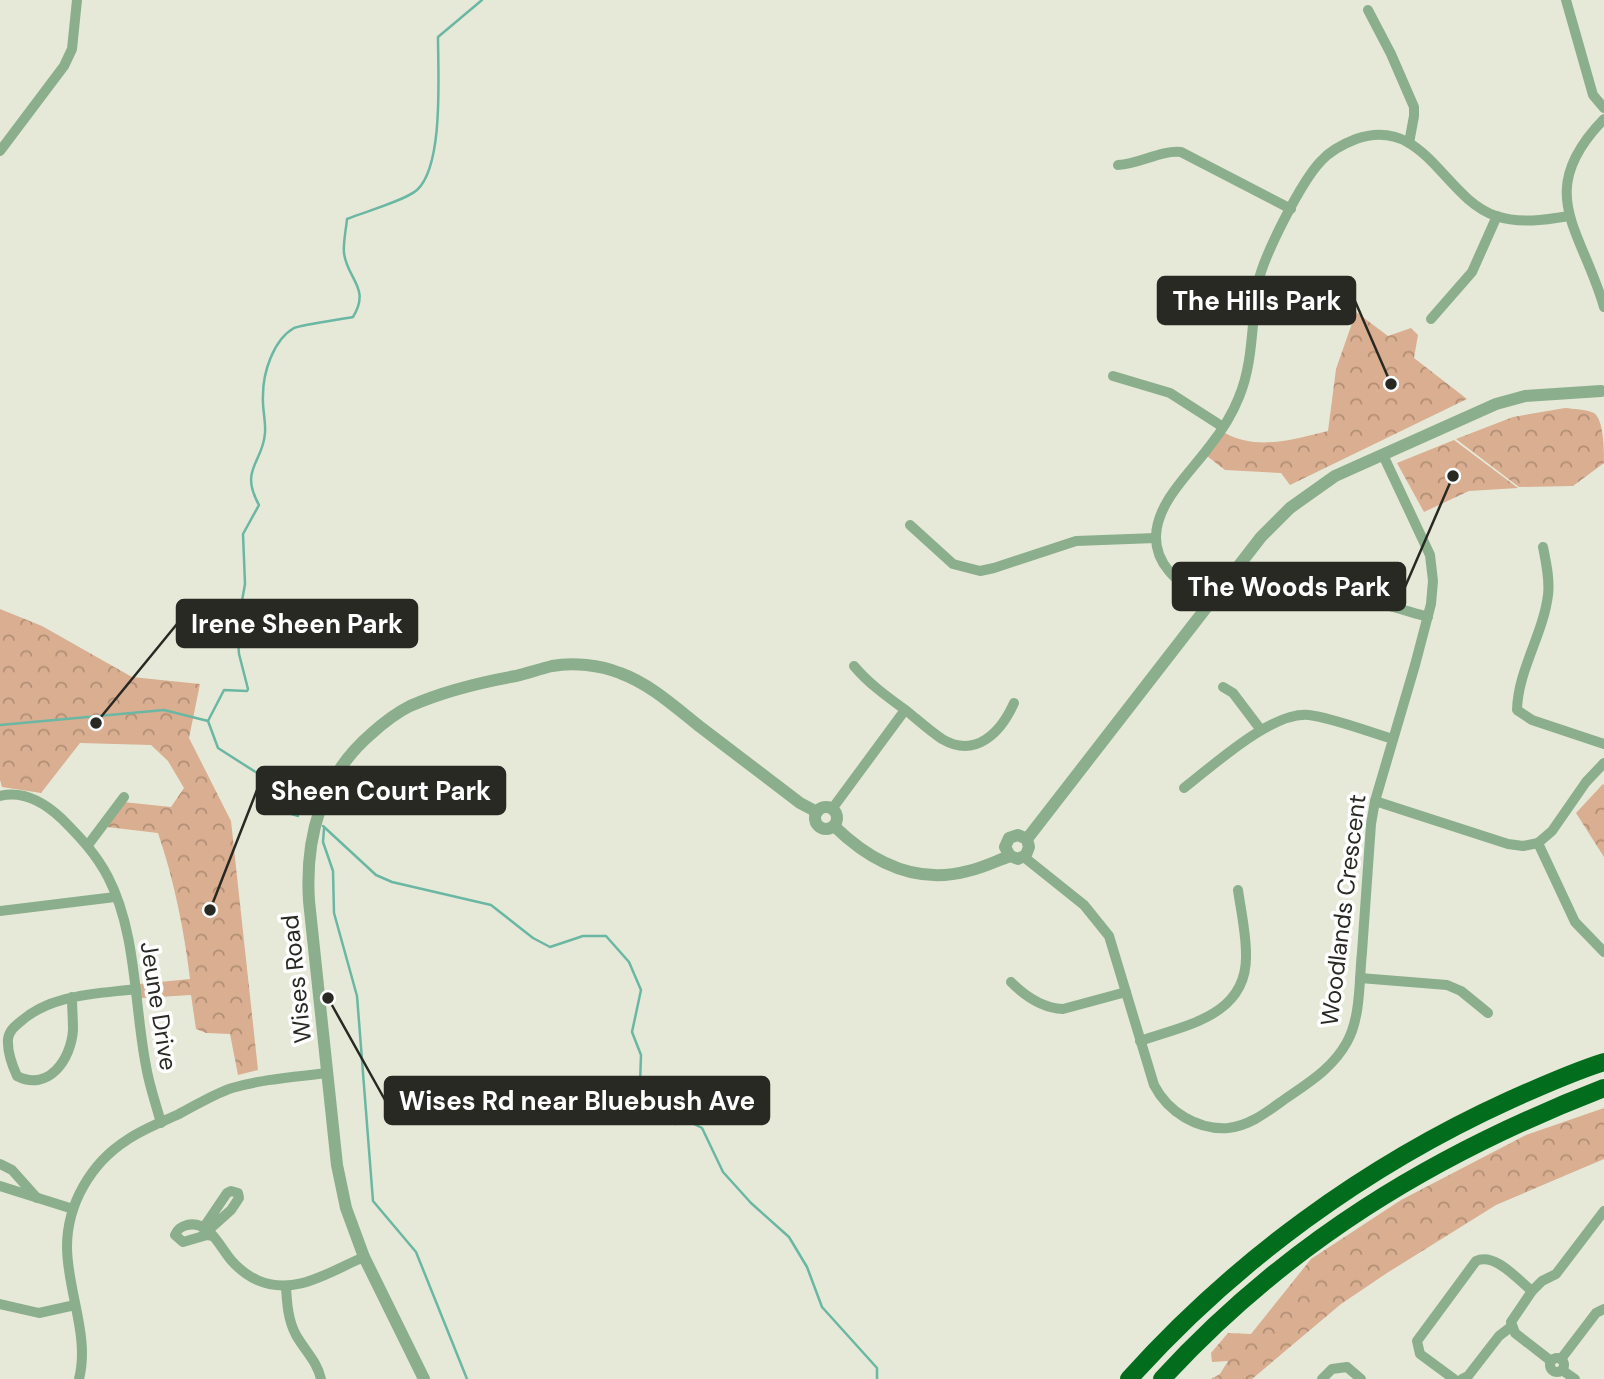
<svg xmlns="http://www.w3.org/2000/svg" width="1604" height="1379" font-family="'DM Sans',sans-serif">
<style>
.forest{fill:url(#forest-crowns)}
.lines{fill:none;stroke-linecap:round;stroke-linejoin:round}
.stream{stroke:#6ab7a3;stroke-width:2.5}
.minor{stroke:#8baf8c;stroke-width:10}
.tertiary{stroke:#8baf8c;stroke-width:12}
.motorway{stroke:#036d1e;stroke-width:18}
.labels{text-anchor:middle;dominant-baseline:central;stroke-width:7;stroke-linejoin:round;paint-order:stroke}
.street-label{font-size:24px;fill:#282923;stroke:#fff}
.leader{fill:none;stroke:#282923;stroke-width:2.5}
.callout-dot{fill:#282923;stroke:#fff;stroke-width:2.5}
.callout{fill:#282923;stroke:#282923;stroke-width:2.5}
.callout-label{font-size:26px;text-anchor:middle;font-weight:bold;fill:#fff}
</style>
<defs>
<pattern id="forest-crowns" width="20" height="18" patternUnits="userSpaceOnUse" patternTransform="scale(1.75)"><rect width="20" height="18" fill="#daae90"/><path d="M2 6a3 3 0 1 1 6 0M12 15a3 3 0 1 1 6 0" fill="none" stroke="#b18e75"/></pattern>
</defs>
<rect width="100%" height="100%" fill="#e6e9d8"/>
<g class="forest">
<path d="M1356,312L1388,336L1411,328L1418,335L1414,358L1467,399L1290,485L1281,473L1225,470L1207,456L1225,433C1258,451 1294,439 1328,431L1336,369Z"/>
<path d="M1565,408C1573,409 1586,409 1594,413C1604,420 1604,450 1604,463L1573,486L1519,487L1456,439L1513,417Z"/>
<path d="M1454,440L1518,488L1469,491L1424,512L1397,463Z"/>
<path d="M0,609L42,626L132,677L200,684L189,738L231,821L258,1070L238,1075L230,1034L206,1033L196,1029L191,995L141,998L139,984L190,979C184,929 174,880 158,833L107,827L123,802L171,807L184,788L168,761L151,745L80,743L41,793L2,787L0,780Z"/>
<path d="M1603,784L1604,785V857L1576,813Z"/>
<path d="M1604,1108V1159L1496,1205L1387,1273L1341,1304L1252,1379H1211L1220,1374L1228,1361L1212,1362L1211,1353L1228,1333L1251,1334L1311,1259L1401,1200L1526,1135Z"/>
</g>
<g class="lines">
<g class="stream">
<path d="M0,725L164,710L208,721"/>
<path d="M298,816C268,808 264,803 257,773L218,748L208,721L224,690L247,691L248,689L239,654L237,629L245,584L243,534L259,505C239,469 263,463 265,433C266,421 262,408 263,395C263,373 273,340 294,328C302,325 343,319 353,317C371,288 347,279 344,253C343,243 346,230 347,219C364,212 404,201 417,190C444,165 438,74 438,37L482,0"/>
<path d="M323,826L376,875L392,882L491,905L533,938L550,947L583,936H606L629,962L641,990L632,1032L641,1055L640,1084L650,1105L658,1116L675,1124L688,1121L702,1128L723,1172L751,1203L789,1237L807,1267L822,1307L877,1368V1379"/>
<path d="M324,829L323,842L333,871L334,913L357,996L373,1201L416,1252L467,1379"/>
</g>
<g class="minor">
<path d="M1566,0L1593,95L1604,108"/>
<path d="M1368,10L1391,54L1414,107V116L1409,143"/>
<path d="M1604,119C1533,192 1581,228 1604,307"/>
<path d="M0,151L64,66L72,49L77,0"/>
<path d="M1118,165C1140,164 1160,150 1181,152L1291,209"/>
<path d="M1431,319L1472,272L1497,216"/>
<path d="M1113,376L1170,393L1223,427"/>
<path d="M910,525L953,564L980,571L994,568L1076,541L1156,538"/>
<path d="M1543,547C1546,562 1550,580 1548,595C1543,635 1518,670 1517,710L1532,720L1604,744"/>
<path d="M1294,601C1347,590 1378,603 1428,617"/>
<path d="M1208,604C1185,586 1155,569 1156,536C1157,502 1190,473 1209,447C1221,432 1232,415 1239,397C1254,361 1251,321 1258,283C1264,255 1301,182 1321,161C1330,151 1343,144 1356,139C1425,115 1443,198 1496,216C1520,224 1545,220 1569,216"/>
<path d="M854,666C869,684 889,698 908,712C919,721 930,731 942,739C976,759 1001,732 1014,703"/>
<path d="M1223,687L1233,693L1261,730"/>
<path d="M1184,788C1214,765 1272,711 1309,715C1333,718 1369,732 1393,739"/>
<path d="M0,796C24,790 45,803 62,819C80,837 96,854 108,877C137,933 134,1005 146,1066C149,1085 156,1104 161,1123"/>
<path d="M1375,801L1508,844L1523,846L1538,843L1552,831L1586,782L1604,763"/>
<path d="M832,809L905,710"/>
<path d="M1538,843L1575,922L1604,952"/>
<path d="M88,845L124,797"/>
<path d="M1024,857L1084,905L1109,936L1154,1085C1168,1112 1197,1130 1228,1128C1250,1126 1268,1111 1285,1099C1308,1083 1333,1068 1347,1042C1361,1017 1359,980 1362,952C1365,910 1368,867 1371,824L1375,801L1415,665L1431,604L1433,581L1430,555L1383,455"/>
<path d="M0,911L115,897"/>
<path d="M1360,978L1447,985L1461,991L1488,1013"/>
<path d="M1011,982C1025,996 1042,1008 1063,1009L1126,992"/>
<path d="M72,997C72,1008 73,1019 73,1030C71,1060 48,1092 17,1076C12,1065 7,1052 8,1039C9,1031 14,1027 20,1022C51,994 96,994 136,989"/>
<path d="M1140,1041C1186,1025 1248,1016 1246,954C1246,933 1241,911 1238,890"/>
<path d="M0,1164L12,1170L37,1198"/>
<path d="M0,1186L73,1209"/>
<path d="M203,1235L231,1210L239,1198L238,1193L231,1191L227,1193L204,1227"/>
<path d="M213,1236L207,1235L183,1242L175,1235C178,1229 180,1227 187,1225C209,1220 219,1246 231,1260C238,1268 246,1275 257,1280C295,1297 330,1271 364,1257"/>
<path d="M286,1287C287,1304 288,1320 296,1335C305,1351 317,1361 321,1379"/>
<path d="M0,1304L39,1313L75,1305"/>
<circle cx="1557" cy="1365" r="7"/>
<path d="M1561,1359L1596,1313L1604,1309"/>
<path d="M1551,1361L1515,1333L1511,1322L1532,1291L1542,1281L1556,1274L1604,1211"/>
<path d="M1562,1370L1575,1379"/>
<path d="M79,1379C90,1336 67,1290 67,1247C67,1204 91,1163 127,1140C143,1129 162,1122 179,1114C196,1105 214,1094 232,1088C263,1079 295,1077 327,1073"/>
<path d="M1322,1379L1332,1369L1347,1367L1361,1379"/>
<path d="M1454,1379L1420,1354L1417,1341L1476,1261C1495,1252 1518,1280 1532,1291"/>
<path d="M1462,1379L1468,1376L1499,1336L1512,1326"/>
</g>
<g class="tertiary">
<circle cx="826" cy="818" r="11"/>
<path d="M834,826C871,862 916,885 968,871C982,868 996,861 1010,856"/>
<path d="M1027,839L1261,537L1290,508L1335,476L1496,404L1525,396L1601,391"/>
<path d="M1010,856L1005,847L1009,838L1018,835L1027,839"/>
<path d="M1010,856L1018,859L1026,855L1029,847L1027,839"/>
<path d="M424,1379L364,1257L346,1208L337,1165L309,901C305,838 321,777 371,734C382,724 396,713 410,706C442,692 482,682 516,676C528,673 540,669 552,666C573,662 600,665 620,673C650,684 674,706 699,726C733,752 766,777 800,803L817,812"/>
</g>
<g class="motorway">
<path d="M1129,1379C1235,1261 1365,1166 1510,1100C1541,1086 1572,1072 1604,1062"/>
<path d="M1162,1379C1287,1243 1433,1154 1604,1088"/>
</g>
</g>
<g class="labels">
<g class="street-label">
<text transform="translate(1343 910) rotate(-83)">Woodlands Crescent</text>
<text transform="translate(296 979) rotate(-96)">Wises Road</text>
<text transform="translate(159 1006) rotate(81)">Jeune Drive</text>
</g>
</g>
<path class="leader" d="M1391 384L1355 301M1453 476L1405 587M96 723L177 624M210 910L257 790M328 998L385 1100"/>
<g class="callout-dot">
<circle cx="1391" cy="384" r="7"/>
<circle cx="1453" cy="476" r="7"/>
<circle cx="96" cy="723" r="7"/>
<circle cx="210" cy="910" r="7"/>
<circle cx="328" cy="998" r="7"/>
</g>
<g class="callout">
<rect x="1158" y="277" width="197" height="47" rx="7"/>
<rect x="1173" y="563" width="232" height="47" rx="7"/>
<rect x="177" y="600" width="240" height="47" rx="7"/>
<rect x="257" y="767" width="248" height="47" rx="7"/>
<rect x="385" y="1077" width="384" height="47" rx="7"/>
</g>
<g class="callout-label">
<text x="1257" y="310">The Hills Park</text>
<text x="1289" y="596">The Woods Park</text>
<text x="297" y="633">Irene Sheen Park</text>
<text x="381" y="800">Sheen Court Park</text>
<text x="577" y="1110">Wises Rd near Bluebush Ave</text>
</g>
</svg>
